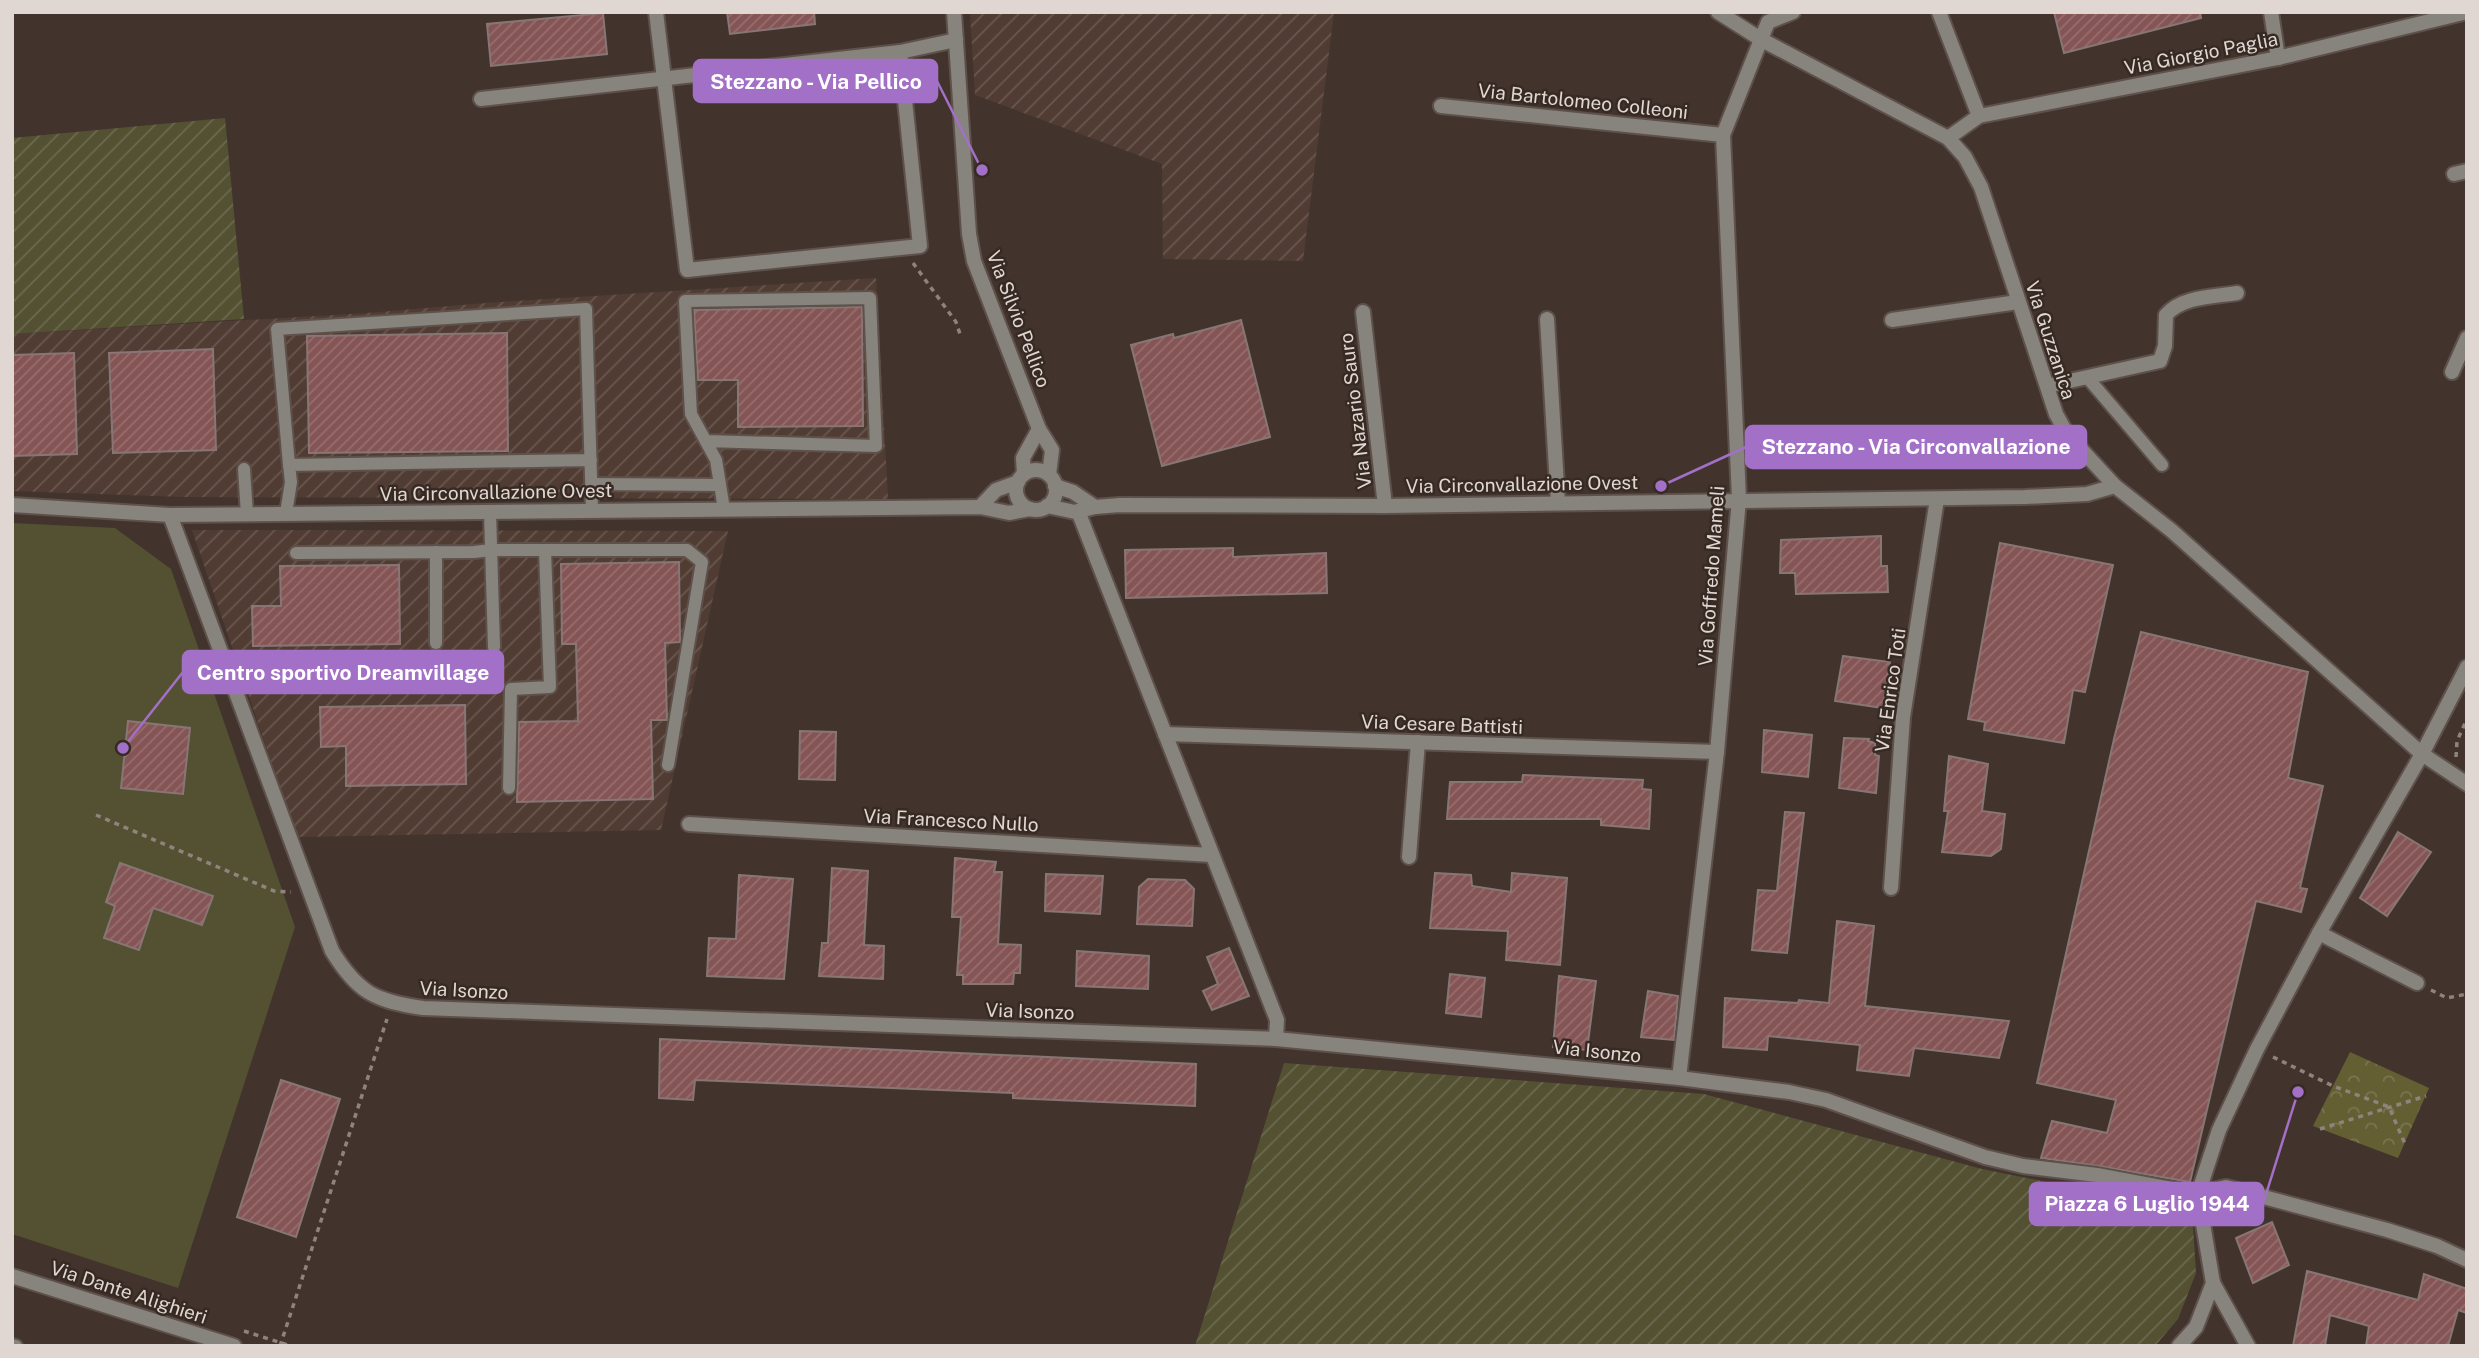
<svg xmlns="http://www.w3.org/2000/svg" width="2479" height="1358" font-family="'Public Sans',sans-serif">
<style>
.industrial{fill:url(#industrial-furrows)}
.green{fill:#535132}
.forest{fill:url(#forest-crowns)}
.garden{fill:url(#garden-furrows)}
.building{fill:url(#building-hatch);stroke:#887675;stroke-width:2}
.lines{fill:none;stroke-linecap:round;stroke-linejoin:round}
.service-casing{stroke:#5e514b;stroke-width:16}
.pedestrian-casing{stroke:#5e514b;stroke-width:18}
.minor-casing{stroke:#5e514b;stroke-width:18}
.tertiary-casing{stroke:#5e514b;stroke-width:18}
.path{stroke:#8e837d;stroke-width:3.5;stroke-dasharray:5 5;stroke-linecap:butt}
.service{stroke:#87837d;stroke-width:12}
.pedestrian{stroke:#87837d;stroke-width:14}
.minor{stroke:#87837d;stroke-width:14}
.tertiary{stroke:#87837d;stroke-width:14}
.labels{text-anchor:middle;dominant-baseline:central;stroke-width:5;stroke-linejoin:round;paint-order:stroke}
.street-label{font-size:19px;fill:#e0d7d3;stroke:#372a23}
.leader{fill:none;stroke:#a370c7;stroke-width:2.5}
.callout-dot{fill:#a370c7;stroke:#372a23;stroke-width:2.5}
.callout{fill:#a370c7;stroke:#a370c7;stroke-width:2.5}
.callout-label{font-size:21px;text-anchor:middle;font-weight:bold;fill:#fff}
</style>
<defs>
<pattern id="industrial-furrows" width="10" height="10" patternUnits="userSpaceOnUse" patternTransform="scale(1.75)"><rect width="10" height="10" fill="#503c32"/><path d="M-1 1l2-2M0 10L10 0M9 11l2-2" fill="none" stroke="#69574f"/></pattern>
<pattern id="forest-crowns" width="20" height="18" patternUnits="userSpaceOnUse" patternTransform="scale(1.75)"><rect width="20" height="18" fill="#635f33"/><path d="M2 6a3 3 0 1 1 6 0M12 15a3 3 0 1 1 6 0" fill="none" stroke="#797550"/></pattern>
<pattern id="garden-furrows" width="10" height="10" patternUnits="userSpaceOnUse" patternTransform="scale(1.75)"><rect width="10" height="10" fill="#535132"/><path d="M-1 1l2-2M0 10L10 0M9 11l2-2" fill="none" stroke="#6b694f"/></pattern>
<pattern id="building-hatch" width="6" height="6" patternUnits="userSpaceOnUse" patternTransform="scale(1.75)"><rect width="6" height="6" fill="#855556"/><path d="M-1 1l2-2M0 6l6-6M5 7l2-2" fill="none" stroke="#966d6d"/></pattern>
</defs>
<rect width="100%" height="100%" fill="#42342d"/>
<g class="industrial">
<path d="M970,12H1334L1303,261L1163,259L1162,164L975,95Z"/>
<path d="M876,278L888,499L182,497L12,491V334L367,313L486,303Z"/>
<path d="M192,530L728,531L661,830L297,837Z"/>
</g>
<path class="green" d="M12,523L115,528L171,569L295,927L178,1288L12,1234Z"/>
<path class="forest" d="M2350,1052L2429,1088L2398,1158L2313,1126Z"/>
<g class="garden">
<path d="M225,118L244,319L12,334V138Z"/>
<path d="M1284,1063L1704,1094L1982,1169L2192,1211L2196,1273L2178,1319L2155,1346H1195Z"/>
</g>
<g class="building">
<path d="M727,12H814L815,24L730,34Z"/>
<path d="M2054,12H2200L2201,18L2064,53Z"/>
<path d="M603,13L607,54L491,66L487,24Z"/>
<path d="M862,307L863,426L738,427V380H698L694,310Z"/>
<path d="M1241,320L1270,437L1162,466L1131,345L1173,334L1174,338Z"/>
<path d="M507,333L508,451L309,453L307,336Z"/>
<path d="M213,349L216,450L113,453L109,353Z"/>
<path d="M74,353L77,454L12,456V355Z"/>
<path d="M1881,536V566H1887L1888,592L1796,594L1795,573H1780L1781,540Z"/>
<path d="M2000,543L2113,565L2085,692L2073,690L2064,743L1984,730L1985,722L1968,719Z"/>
<path d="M1233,548V557L1326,553L1327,593L1126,598L1125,550Z"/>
<path d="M679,562L680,642L665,643L667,720H651L653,799L517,802L519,722L578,721L576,644H562L561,564Z"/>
<path d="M399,565L400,644L253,646L252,606H281L280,566Z"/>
<path d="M2141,632L2308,672L2288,778L2323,786L2300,888L2307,889L2301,912L2256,901L2190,1182L2099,1166L2041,1158L2052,1121L2107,1133L2116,1100L2037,1083L2114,739Z"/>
<path d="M1843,656L1890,662L1883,708L1835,701Z"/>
<path d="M465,705L466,784L346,786V746L321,747L320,707Z"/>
<path d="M128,721L190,728L183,794L121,788Z"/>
<path d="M1764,730L1812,735L1808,777L1762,772Z"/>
<path d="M800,731L836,732L835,780L799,779Z"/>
<path d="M1844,738L1869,739L1868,741L1875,743V755L1879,756L1876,793L1839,788Z"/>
<path d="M1949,756L1988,764L1982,811L2005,814L2001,849L1991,856L1942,852L1948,811H1944Z"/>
<path d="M1523,775L1643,780L1642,789L1651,790L1649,829L1601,825V819H1447L1450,782H1522Z"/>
<path d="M1785,812L1804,813L1787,953L1752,950L1758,890L1777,891Z"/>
<path d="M2398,832L2431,852L2387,916L2360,898Z"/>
<path d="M955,858L996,862L994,872H1002L998,944L1021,945L1020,973H1014L1013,984H963V975H957L961,917H952Z"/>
<path d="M120,863L213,896L202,925L153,908L139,950L104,938L115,906L106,902Z"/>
<path d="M832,868L868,871L864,945L884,946L883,979L819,976L822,943H828Z"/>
<path d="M1435,873L1471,875L1472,886L1511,892L1512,873L1567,878L1560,965L1506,960L1508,931L1430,928Z"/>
<path d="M1046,874L1103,876L1100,914L1045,911Z"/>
<path d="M739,875L793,879L784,979L707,976L709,938L736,939Z"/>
<path d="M1148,879L1185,880L1194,889L1192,926L1137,924L1139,887Z"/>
<path d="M1837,921L1874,926L1865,1006L2009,1021L1999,1058L1914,1048L1909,1076L1857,1070L1860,1045L1768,1036L1767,1050L1723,1047L1725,998L1798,1003L1799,1000L1829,1003Z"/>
<path d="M1229,948L1249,996L1212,1010L1203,991L1218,984L1207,957Z"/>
<path d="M1077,951L1149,956L1148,989L1076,986Z"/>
<path d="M1450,974L1485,978L1481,1017L1446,1013Z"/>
<path d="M1559,976L1596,981L1587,1050L1553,1047Z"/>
<path d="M1648,991L1678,996L1674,1040L1641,1037Z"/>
<path d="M660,1039L1196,1064L1195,1106L1013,1098V1093L695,1080L693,1100L659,1098Z"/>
<path d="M281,1080L340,1099L296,1237L237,1217Z"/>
<path d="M2272,1222L2289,1265L2253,1283L2236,1238Z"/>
<path d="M2307,1271L2418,1300L2424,1274L2467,1289V1313L2458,1310L2448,1346H2366L2369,1326L2330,1315L2325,1346H2293Z"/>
</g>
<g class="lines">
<defs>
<g id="service">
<path d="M2087,377L2162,465"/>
<path d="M707,441L876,446L870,298L685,301L691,414L716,460L724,509"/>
<path d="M591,460L289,465L277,329L586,309L592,511"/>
<path d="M244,469L247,514"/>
<path d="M592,484L720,485"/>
<path d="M490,512L494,647"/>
<path d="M286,513L291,482L289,465"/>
<path d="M436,552V643"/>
<path d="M296,553L474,552L491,550H687L702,562L668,765"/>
<path d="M509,788L511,689L550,687L545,551"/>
<path d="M12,1345L16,1346"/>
</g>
<path id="pedestrian" d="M2213,1283L2248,1346"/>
<g id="minor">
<path d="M656,12L687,270L920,246L900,52"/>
<path d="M954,12L969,234L974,261L1039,429L1052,450L1049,475"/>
<path d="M1718,12L1762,40L1948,138L1965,157L1981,187L2056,414L2067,434L2115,486"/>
<path d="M1939,12L1979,116"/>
<path d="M2271,12L2278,58"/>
<path d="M481,99L900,52L956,40"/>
<path d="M1441,106L1723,135"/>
<path d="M1948,138L1979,116L2278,58L2467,12"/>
<path d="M2454,174L2467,171"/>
<path d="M1363,312L1385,506"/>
<path d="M1547,319L1558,503"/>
<path d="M1892,320L2018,302"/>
<path d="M2452,372L2467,338"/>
<path d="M2047,386L2160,361L2165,346L2166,315C2182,296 2214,297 2237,293"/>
<path d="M1024,474L1023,458L1039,429"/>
<path d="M1078,511L1277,1020L1276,1039"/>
<path d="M170,515L332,951C358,993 375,1001 423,1008L1276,1039L1679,1078L1789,1092L1826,1100L1985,1157L2023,1166L2097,1175L2198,1194L2226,1187L2387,1230L2437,1246L2467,1260"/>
<path d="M1165,734L1717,752"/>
<path d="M689,824L1211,855"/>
<path d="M1409,857L1418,742"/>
<path d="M1891,888L1903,717L1937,499"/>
<path d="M2319,933L2417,983"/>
<path d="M1679,1078L1717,752L1739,499L1723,135L1768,22L1793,12"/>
<path d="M12,1276L234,1346"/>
<path d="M2179,1346L2196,1327L2213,1283L2198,1194L2219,1130L2257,1049L2319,933L2422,754L2467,667"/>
</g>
<g id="tertiary">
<circle cx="1036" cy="490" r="20"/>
<path d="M1055,486L1073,492L1095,507"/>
<path d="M12,505L170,515L980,507L1009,513L1030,509"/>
<path d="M1047,506L1075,512L1095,507L1120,505L1385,506L2025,497L2087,494L2115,486L2172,531L2422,754L2467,784"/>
<path d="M980,507L996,490L1018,482"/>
</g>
</defs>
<use href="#service" class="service-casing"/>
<use href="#pedestrian" class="pedestrian-casing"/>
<use href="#minor" class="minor-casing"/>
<use href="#tertiary" class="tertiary-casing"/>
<g class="path">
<path d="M913,263L956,322L961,337"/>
<path d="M2456,757L2457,741L2467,719"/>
<path d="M96,815L274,891L291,892"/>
<path d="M2431,990L2447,998L2467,994"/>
<path d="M2273,1057L2333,1086L2389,1107L2405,1144"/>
<path d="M2320,1129L2426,1096"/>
<path d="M244,1331L291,1346"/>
<path d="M280,1346L387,1019"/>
</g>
<use href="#service" class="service"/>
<use href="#pedestrian" class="pedestrian"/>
<use href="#minor" class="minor"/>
<use href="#tertiary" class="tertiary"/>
</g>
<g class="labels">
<g class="street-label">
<text transform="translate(2201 53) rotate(-11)">Via Giorgio Paglia</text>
<text transform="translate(1583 101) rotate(6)">Via Bartolomeo Colleoni</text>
<text transform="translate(1019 319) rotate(69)">Via Silvio Pellico</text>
<text transform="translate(2051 340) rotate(72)">Via Guzzanica</text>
<text transform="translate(1355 411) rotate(-97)">Via Nazario Sauro</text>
<text transform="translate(1522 484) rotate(-1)">Via Circonvallazione Ovest</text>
<text transform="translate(496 492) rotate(-1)">Via Circonvallazione Ovest</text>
<text transform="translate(1711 576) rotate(-86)">Via Goffredo Mameli</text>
<text transform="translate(1890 690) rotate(-82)">Via Enrico Toti</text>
<text transform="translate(1442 724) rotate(2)">Via Cesare Battisti</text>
<text transform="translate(951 820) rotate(3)">Via Francesco Nullo</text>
<text transform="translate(464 990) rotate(3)">Via Isonzo</text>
<text transform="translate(1030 1011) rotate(2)">Via Isonzo</text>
<text transform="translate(1597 1051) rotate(6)">Via Isonzo</text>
<text transform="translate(129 1292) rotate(18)">Via Dante Alighieri</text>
</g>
</g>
<path class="leader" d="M982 170L937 81M1661 486L1746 447M123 748L183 672M2298 1092L2263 1204"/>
<g class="callout-dot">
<circle cx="982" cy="170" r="7"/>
<circle cx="1661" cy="486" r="7"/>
<circle cx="123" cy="748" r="7"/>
<circle cx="2298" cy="1092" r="7"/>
</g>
<g class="callout">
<rect x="694" y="60" width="243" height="42" rx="7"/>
<rect x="1746" y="426" width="340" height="42" rx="7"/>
<rect x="183" y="651" width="320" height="42" rx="7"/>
<rect x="2030" y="1183" width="233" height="42" rx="7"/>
</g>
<g class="callout-label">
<text x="816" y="89">Stezzano - Via Pellico</text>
<text x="1916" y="454">Stezzano - Via Circonvallazione</text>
<text x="343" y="680">Centro sportivo Dreamvillage</text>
<text x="2147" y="1211">Piazza 6 Luglio 1944</text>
</g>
<rect width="2479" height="1358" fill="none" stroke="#e0d7d3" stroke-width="28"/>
</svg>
